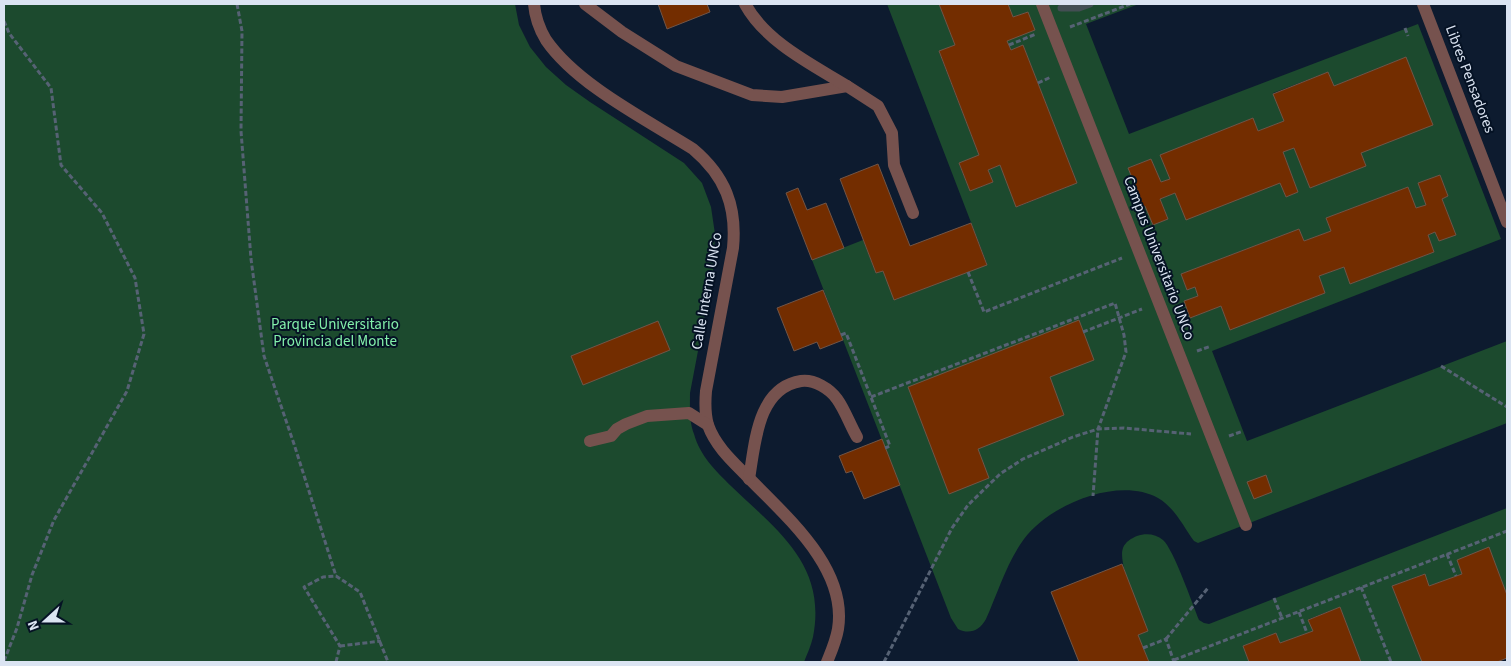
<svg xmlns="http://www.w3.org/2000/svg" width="1511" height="666" font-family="'Source Sans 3',sans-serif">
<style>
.green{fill:#1c4a2e;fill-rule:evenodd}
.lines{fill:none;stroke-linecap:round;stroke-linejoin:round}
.stream{stroke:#434e53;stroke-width:7}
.building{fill:#732d00;stroke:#715547}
.path{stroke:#566274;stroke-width:3;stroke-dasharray:5 2.5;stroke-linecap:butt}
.minor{stroke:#76524e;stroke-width:12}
.labels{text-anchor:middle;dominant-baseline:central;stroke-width:4;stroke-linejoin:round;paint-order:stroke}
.street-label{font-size:15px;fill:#dbe4f2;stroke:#051224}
.park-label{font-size:15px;fill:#83f0aa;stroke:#051224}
</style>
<rect width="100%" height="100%" fill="#0d1b2f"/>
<g class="green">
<path d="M4,4H515L519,25L530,47L546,67L566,85L590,102L684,163L702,183L711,207L715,234L713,272L690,393C690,407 689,421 694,434C700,456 716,471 731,486C778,531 827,565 813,637C811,646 807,654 804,662H4Z"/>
<path d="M887,4H939L955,45L939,52L979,155L959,164L970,191L993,182L988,170L1000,165L1017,207L1077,183L1023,45L1011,50L1007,41L1028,12L1013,17L1008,4H1139L1086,24L1129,134L1418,24L1501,239L1212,351L1247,441L1507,341V423L1198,543L1194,541C1183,526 1175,508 1158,498C1118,476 1049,505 1024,539C1007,562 998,592 986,619C980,630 970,635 958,629L951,618L812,260L863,240L876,273L883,271L895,300L987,264ZM1406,57L1361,153L1366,166L1310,188L1294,148L1283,152L1298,192L1286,197L1280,183L1175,193L1160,199L1168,219L1153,225L1145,206L1136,209L1130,195L1138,192L1128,168L1151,159L1161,182L1170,179L1161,155L1253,118L1258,131L1284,121L1273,93L1328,72L1334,86ZM1440,175L1448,196L1442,199L1456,235L1439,241L1435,232L1428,235L1434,252L1350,284L1344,267L1319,276L1325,293L1230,329L1221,306L1190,318L1184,301L1198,296L1195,287L1187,290L1181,274L1299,229L1304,241L1331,231L1326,218L1408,187L1416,208L1426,205L1418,183Z"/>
<path d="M1507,508V595L1489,548L1457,560L1462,574L1429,586L1424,574L1392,586L1422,662H1361L1340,607L1309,619L1313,631L1280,643L1276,633L1243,646L1249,662H1149L1138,635L1148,631C1141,614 1117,564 1123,548C1125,542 1132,538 1137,536C1146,533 1156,534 1163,540C1174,550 1192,603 1199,620L1204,623L1209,624Z"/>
</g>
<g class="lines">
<path class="stream" d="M1061,8H1079L1090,4"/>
</g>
<g class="building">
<path d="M658,4H707L710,12L667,29Z"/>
<path d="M939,4H1008L1013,17L1028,12L1035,30L1007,41L1011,50L1023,45L1077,183L1016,207L1000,165L988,170L993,182L970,191L959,163L979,155L939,51L955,45Z"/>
<path d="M1406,57L1433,125L1361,153L1366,166L1310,188L1294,148L1283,152L1298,192L1286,197L1280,183L1186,220L1175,193L1160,199L1168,219L1153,225L1145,206L1136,210L1130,195L1138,192L1128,168L1151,159L1161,182L1170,179L1160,155L1253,118L1258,131L1284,121L1273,94L1328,72L1334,86Z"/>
<path d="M878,164L910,246L971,223L987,265L894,300L883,271L876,273L840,179Z"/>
<path d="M1440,175L1448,196L1442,199L1456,235L1439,241L1435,232L1428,235L1434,252L1350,284L1344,267L1319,276L1325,293L1230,330L1221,306L1190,318L1184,301L1198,296L1195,287L1187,290L1181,274L1299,229L1304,241L1331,231L1326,218L1408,187L1416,208L1426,205L1418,183Z"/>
<path d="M798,188L807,210L826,203L844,248L812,260L786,193Z"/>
<path d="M823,290L843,340L820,349L817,342L794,351L777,308Z"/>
<path d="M1079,320L1094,360L1050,377L1064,415L978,449L989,478L949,494L908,387Z"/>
<path d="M658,321L670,350L583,385L571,356Z"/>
<path d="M882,439L900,485L864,499L852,471L846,473L839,456Z"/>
<path d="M1266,475L1272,492L1254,499L1247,482Z"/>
<path d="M1489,547L1507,595V658L1497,662H1422L1392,586L1425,574L1429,586L1462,574L1457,560Z"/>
<path d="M1122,564L1148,631L1138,635L1149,662H1079L1051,592Z"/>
<path d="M1340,607L1361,662H1249L1243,646L1276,633L1280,643L1313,631L1308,620Z"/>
</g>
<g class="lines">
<g class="path">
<path d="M237,4L242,31L241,131L251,259L264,356L294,444L336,576"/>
<path d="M4,21L9,33L51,88L61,165L102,213L135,278L144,334L127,391L54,520L32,575L17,628L4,661"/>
<path d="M1070,27L1130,4"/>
<path d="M1405,28L1408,36"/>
<path d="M1009,45L1036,34"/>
<path d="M1038,83L1051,77"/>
<path d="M968,272L984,312L1122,258"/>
<path d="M1083,332L1142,309"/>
<path d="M841,335L846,333L890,446L885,448"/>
<path d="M1197,351L1211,346"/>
<path d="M1441,366L1507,407"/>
<path d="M871,397L1115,303L1124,335L1126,352L1098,429L1093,496"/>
<path d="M1229,436L1243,431"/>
<path d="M1447,554L1456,576"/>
<path d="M1361,587L1391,662"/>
<path d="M1274,598L1282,618"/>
<path d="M1299,612L1307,633"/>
<path d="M1166,639L1208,588"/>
<path d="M340,646L381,641"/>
<path d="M1143,648L1166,639L1174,662"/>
<path d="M1174,660L1507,531"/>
<path d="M336,662L340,646L304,587L323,577L336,576L360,592L388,662"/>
<path d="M884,662L952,528L968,505L1000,474L1023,459L1073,437L1098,429L1124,428L1191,434"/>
</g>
<g class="minor">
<path d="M534,4C535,16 540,30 546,40C577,85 647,120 693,149C725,176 737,206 733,248L706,391C705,403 705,415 708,425C715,445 731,460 745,474C784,515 848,567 838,629C836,641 831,652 827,662"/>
<path d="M585,4L622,32L676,66L752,95L782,97L847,86L878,106L892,133L894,165L913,213"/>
<path d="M745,4C766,42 811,64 847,86"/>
<path d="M1042,4L1246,525"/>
<path d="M1423,4L1507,222"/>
<path d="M590,441L611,436L617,429L626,424L647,416L689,413L708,425"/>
<path d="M749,479C755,444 757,388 801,381C814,379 830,389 837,399C845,410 850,425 857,437"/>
</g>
</g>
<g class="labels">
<g class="street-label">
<text transform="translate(1470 79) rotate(69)">Libres Pensadores</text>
<text transform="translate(1159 258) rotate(69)">Campus Universitario UNCo</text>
<text transform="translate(707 291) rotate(-80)">Calle Interna UNCo</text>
</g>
<g class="park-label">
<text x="335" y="324">Parque Universitario<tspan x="335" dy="17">Provincia del Monte</tspan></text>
</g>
</g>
<rect width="1511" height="666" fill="none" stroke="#dbe4f2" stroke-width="10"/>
<g transform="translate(45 621) rotate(249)" stroke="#051224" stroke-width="4" paint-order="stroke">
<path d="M0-4L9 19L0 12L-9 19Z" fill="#dbe4f2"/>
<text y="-8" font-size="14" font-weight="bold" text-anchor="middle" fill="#dbe4f2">N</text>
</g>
</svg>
